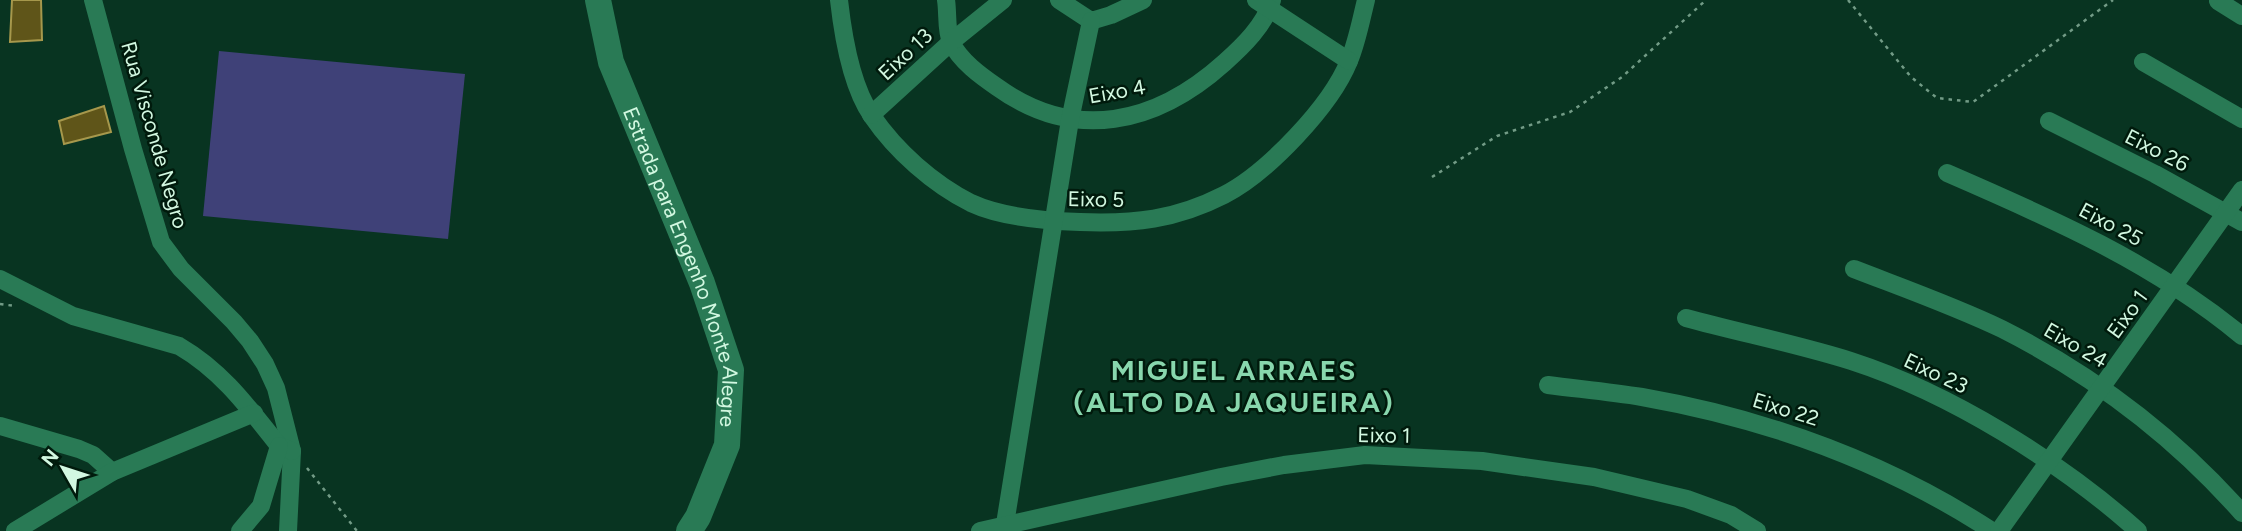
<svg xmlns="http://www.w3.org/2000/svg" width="2242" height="531" font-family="Figtree,sans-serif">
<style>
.green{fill:#3f4178}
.building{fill:#5f5519;stroke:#a6984c;stroke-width:2}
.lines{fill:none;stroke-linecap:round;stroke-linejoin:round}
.path{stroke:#729b86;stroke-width:2.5;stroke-dasharray:3.5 5;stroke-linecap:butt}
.street{stroke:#297a55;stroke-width:18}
.secondary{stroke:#297a55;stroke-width:26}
.labels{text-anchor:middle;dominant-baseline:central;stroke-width:5;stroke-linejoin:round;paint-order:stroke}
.street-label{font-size:21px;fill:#d2f8e1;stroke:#001a0c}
.district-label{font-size:28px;font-weight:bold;letter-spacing:2px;fill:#88d7ad;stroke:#001a0c}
</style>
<rect width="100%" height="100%" fill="#083421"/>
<path class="green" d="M219,51L465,74L448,239L203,216Z"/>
<g class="building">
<path d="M12,0H41L42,40L10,42Z"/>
<path d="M104,106L111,132L64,144L59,121Z"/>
</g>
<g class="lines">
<g class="path">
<path d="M1848,0L1911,77L1937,98L1973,102L2113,0"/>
<path d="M1432,177L1497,136L1570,112L1622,77L1706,0"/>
<path d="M0,304L15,306"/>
<path d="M307,468L357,531"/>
</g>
<g class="street">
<path d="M93,0L133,149L161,242L181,269L234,322L250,341L265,364L276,388L292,451L288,531"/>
<path d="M839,0C843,36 851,86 872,116C896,151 933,184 971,203C1001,217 1048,221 1080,222C1134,224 1175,220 1224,195C1267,173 1331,106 1349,61C1357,42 1361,20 1366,0"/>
<path d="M946,0C948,12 946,31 951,42C960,61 981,76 997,87C1075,143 1156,124 1224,63C1243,46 1265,25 1272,0"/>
<path d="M1059,0L1091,21L1111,15L1143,0"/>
<path d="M1256,0L1349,61"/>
<path d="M2218,1L2242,16"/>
<path d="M2143,62L2242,119"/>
<path d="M871,115L951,42L1003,0"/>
<path d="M2049,121L2155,174L2242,222"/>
<path d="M1947,173C2051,218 2154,263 2242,336"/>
<path d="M1854,269C1903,288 1954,306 2002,329C2093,375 2174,436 2242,513"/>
<path d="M0,279L73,316L179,346C222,371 248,407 279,446L292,451"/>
<path d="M1686,318C1741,333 1797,344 1851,361C1950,393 2061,462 2138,531"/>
<path d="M1548,385C1579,389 1611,392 1642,397C1767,419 1886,462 1992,531"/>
<path d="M0,426L79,449L93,455L112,472"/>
<path d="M1005,524L1070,120L1091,21"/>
<path d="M15,531L112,472L254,413"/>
<path d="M240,531L261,506L279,446"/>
<path d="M980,531L1221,477L1284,465L1365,455L1482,461L1594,477L1687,499L1731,515L1757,531"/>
<path d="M1999,531L2242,190"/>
</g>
<path class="secondary" id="s1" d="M598,0L611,62L702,283L731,370L727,445L698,517L689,531"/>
</g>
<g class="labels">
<g class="street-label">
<text transform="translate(905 54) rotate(-43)">Eixo 13</text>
<text transform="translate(1117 91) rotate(-10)">Eixo 4</text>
<text transform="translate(155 135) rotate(74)">Rua Visconde Negro</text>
<text transform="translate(2157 150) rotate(27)">Eixo 26</text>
<text transform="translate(1096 199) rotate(1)">Eixo 5</text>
<text transform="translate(2111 224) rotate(28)">Eixo 25</text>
<text stroke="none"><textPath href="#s1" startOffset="282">Estrada para Engenho Monte Alegre</textPath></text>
<text transform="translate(2127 314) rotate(-54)">Eixo 1</text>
<text transform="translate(2076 345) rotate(30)">Eixo 24</text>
<text transform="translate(1936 373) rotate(25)">Eixo 23</text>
<text transform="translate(1786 409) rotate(17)">Eixo 22</text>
<text transform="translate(1384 435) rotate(1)">Eixo 1</text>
</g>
<g class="district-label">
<text x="1234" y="370">MIGUEL ARRAES<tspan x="1234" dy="32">(ALTO DA JAQUEIRA)</tspan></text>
</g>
</g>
<g transform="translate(63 468) rotate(309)" stroke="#001a0c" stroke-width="5" paint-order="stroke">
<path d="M0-5L12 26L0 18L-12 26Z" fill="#d2f8e1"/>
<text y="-10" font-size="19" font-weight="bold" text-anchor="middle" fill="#d2f8e1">N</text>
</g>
</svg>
